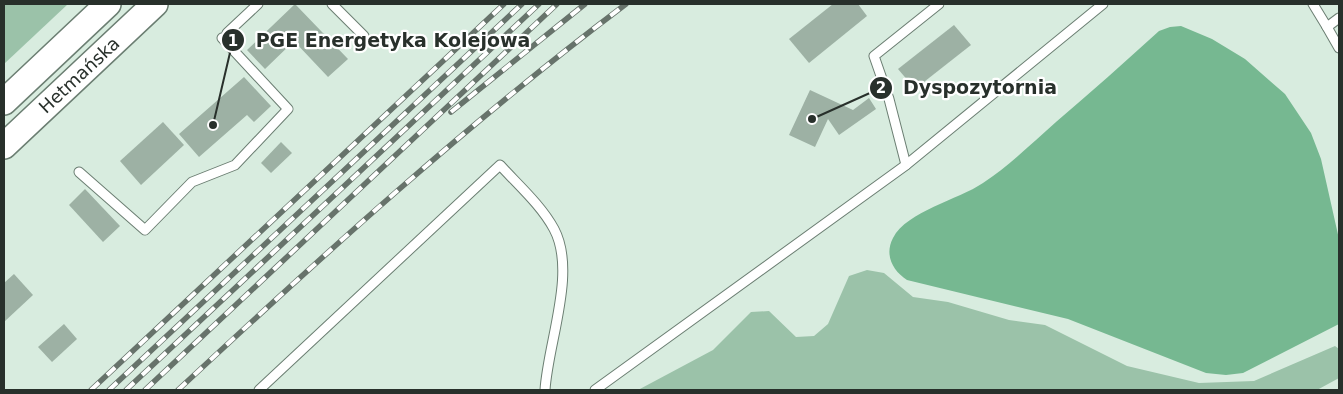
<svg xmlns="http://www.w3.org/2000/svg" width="1343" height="394" font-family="'DejaVu Sans',sans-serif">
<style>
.green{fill:#9bc2a9}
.water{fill:#76b891}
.building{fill:#9db1a4}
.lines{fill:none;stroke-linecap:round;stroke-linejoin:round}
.service-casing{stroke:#6b7e72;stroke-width:11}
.secondary-casing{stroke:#6b7e72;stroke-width:28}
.service{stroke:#fff;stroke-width:9}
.secondary{stroke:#fff;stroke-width:25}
.rail-casing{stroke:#67736b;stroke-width:5.5}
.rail{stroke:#fff;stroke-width:4;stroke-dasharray:11;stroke-linecap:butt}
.labels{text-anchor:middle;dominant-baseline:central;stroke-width:4.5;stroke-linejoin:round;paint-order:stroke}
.street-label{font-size:18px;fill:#28302b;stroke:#fff}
.leader{fill:none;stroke:#28302b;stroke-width:2}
.callout-dot{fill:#28302b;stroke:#fff;stroke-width:2}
.mark-label{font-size:15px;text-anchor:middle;font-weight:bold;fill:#fff}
.callout-label{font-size:19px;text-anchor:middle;font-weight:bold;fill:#28302b;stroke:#fff;stroke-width:4.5;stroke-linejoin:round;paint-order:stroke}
</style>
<rect width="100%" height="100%" fill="#d8ecdf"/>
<g class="green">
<path d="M4,4H68L4,64Z"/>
<path d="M867,270L884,273L913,297L948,302L1009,320L1045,325L1127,366L1199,383L1254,381L1335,346L1339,349V378L1317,390H638L713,350L751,312L769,311L796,337L814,336L828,324L849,276Z"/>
</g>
<path class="water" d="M1181,26L1212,39L1245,59L1285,94L1311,133L1321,159L1339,239V324L1243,373L1226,375L1206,373L1068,319L907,280C893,271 884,255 893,238C907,211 958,200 983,183C1009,166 1032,143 1056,122C1091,92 1125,62 1159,31L1170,27Z"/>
<g class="building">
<path d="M295,4L348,59L328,77L294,41L265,69L247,50Z"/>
<path d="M833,4H858L867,16L809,63L789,39Z"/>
<path d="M954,25L971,45L915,89L898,69Z"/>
<path d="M244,77L271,106L254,122L247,115L199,157L179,134Z"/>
<path d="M810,90L853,110L869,98L876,109L839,135L828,119L815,147L789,135Z"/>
<path d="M163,122L184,145L141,185L120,161Z"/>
<path d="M281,142L292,153L271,173L261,163Z"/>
<path d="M85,189L120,226L103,242L69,205Z"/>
<path d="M14,274L33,295L4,322V283Z"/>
<path d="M64,324L77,339L52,362L38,347Z"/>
</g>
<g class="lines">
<defs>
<g id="service">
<path d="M332,4L364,36"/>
<path d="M1313,4L1327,27"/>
<path d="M1339,18L1327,27L1339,48"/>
<path d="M227,33L258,4"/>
<path d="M906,165L889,99L874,56L939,4"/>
<path d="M79,172L145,230L192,182L235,165L288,109L222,38"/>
<path d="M259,390L500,165C518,185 541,205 554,229C577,272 548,342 545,390"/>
<path d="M595,390L906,165L1103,4"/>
</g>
<g id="secondary">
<path d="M4,102L108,4"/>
<path d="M4,146L155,4"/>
</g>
</defs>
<use href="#service" class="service-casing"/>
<use href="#secondary" class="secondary-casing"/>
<use href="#service" class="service"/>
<use href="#secondary" class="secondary"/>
<defs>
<g id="rail">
<path d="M451,112L585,4"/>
<path d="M91,390L504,4"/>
<path d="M109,390L522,4"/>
<path d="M126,390L539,4"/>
<path d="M145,390L557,4"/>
<path d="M178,390C323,255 468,123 626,4"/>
</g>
</defs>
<use href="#rail" class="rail-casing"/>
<use href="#rail" class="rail"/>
</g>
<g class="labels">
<g class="street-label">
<text transform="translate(79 75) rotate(-43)">Hetmańska</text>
</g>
</g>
<path class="leader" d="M213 125L233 40M812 119L881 88"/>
<g class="callout-dot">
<circle cx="213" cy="125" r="5"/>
<circle cx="812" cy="119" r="5"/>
<circle cx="233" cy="40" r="12"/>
<circle cx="881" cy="88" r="12"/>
</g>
<g class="mark-label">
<text x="233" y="46">1</text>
<text x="881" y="93">2</text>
</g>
<g class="callout-label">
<text x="393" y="47">PGE Energetyka Kolejowa</text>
<text x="980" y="94">Dyspozytornia</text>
</g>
<rect width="1343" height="394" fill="none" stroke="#28302b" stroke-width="10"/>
</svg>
